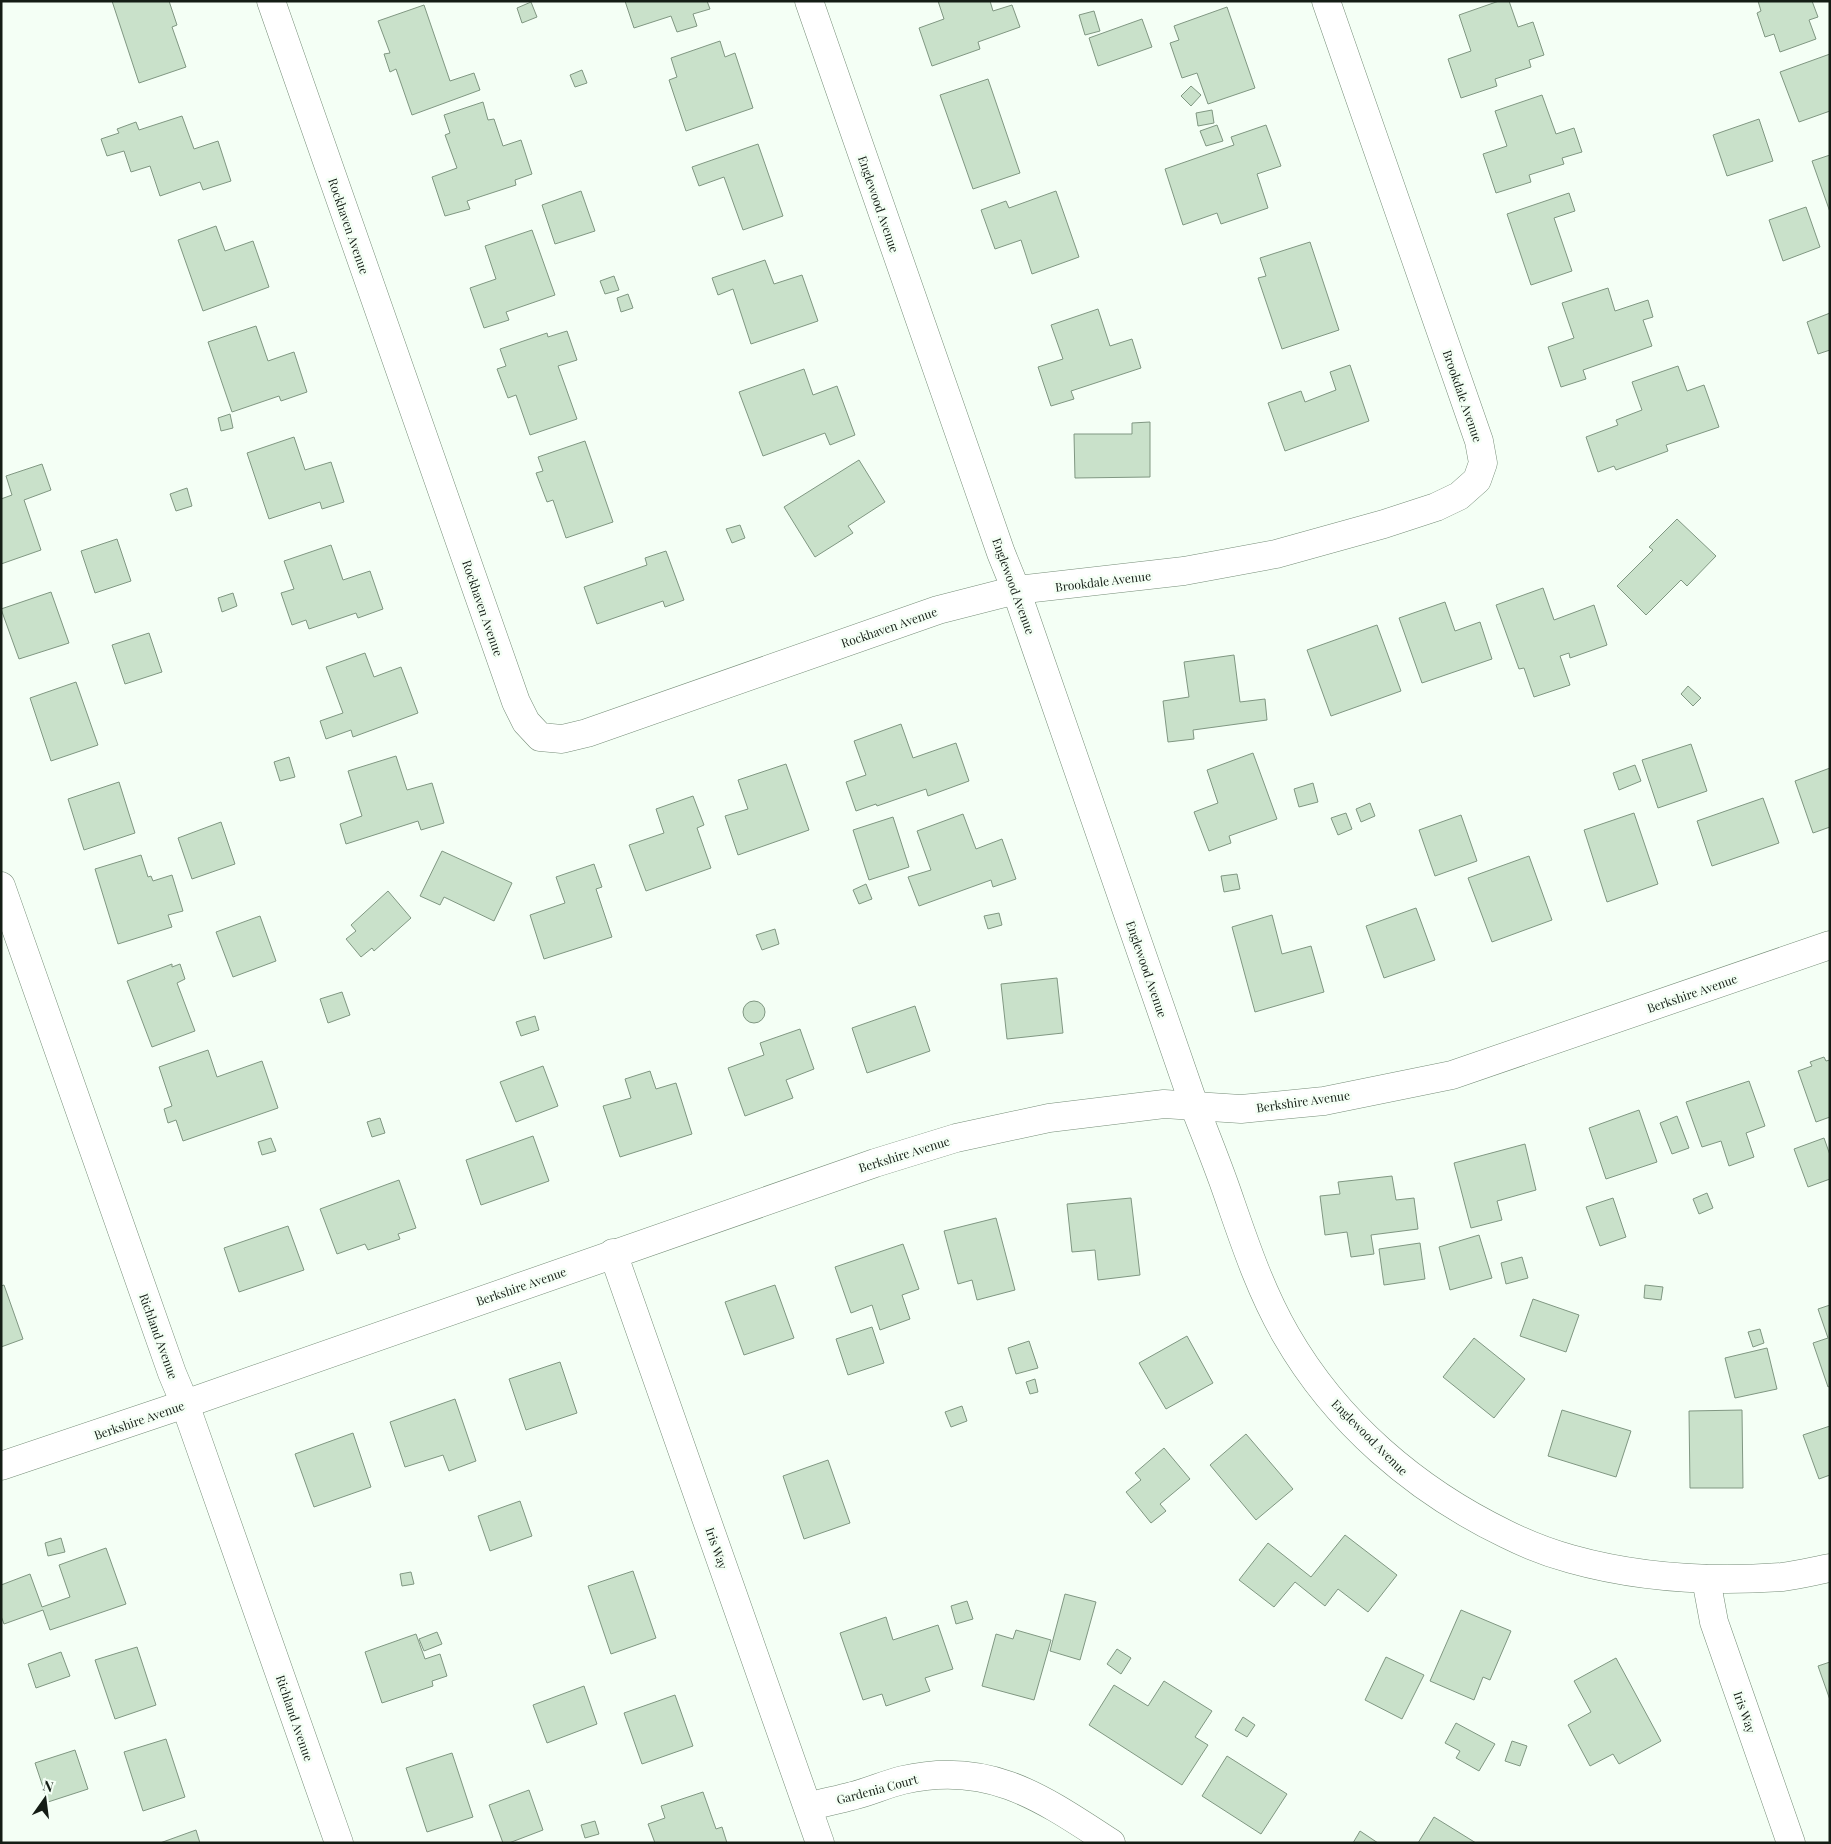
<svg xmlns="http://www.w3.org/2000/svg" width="1831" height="1844" font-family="'Playfair Display',serif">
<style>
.building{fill:#c9e1ca;stroke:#809782}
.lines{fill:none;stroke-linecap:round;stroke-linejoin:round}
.street-casing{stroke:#768d78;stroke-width:29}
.street{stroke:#fff;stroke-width:28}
.labels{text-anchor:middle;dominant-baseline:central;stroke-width:5;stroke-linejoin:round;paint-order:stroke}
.street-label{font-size:12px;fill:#141d15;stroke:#f4fff5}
</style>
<rect width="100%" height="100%" fill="#f4fff5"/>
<g class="building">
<path d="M112,1H169L177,25L172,27L186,67L139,83Z"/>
<path d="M625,1H707L710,9L693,14L697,26L677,32L671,16L634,28Z"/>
<path d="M938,1H990L993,11L1012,5L1020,27L978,42L980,49L932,66L919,28L944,19Z"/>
<path d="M1499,1H1509L1518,27L1533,22L1544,55L1529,60L1531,67L1495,79L1497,86L1461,98L1448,59L1471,51L1459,15Z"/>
<path d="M1758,1H1812L1818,17L1809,20L1816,39L1780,52L1774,34L1765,37L1757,13L1761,11Z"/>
<path d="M531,2L537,17L522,23L517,8Z"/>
<path d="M424,5L450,81L474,73L480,90L412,115L396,69L390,72L384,54L390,53L378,21Z"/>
<path d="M1227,7L1255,88L1208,104L1197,73L1182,78L1170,43L1179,40L1174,26Z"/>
<path d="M1094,11L1100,31L1085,35L1079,15Z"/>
<path d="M1142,19L1152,47L1098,66L1089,38Z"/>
<path d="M720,41L725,57L735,53L753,108L686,131L669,80L677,77L671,58Z"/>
<path d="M1830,54V111L1799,122L1780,72Z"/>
<path d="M582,70L587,83L575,87L570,75Z"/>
<path d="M988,79L1020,173L973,189L940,95Z"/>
<path d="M1191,86L1201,95L1191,106L1181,96Z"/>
<path d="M1542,95L1556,134L1574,128L1582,152L1562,158L1564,164L1529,175L1531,182L1496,193L1483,154L1507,146L1495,111Z"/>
<path d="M483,102L488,120L494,119L503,146L521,140L532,174L515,180L516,185L467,201L470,209L445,216L432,177L457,168L445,135L450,133L444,115Z"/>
<path d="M1212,110L1214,123L1198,126L1196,113Z"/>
<path d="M182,116L194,149L218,141L231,181L203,190L200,182L160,196L150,166L131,172L124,151L107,156L101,139L119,133L117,129L136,122L139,130Z"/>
<path d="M1759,119L1773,161L1727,176L1713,135Z"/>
<path d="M1217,125L1223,141L1206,146L1200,131Z"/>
<path d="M1266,125L1281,166L1257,174L1268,208L1221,224L1217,213L1183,225L1165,169L1234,145L1231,137Z"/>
<path d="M758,144L783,216L743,230L724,177L699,186L692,167Z"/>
<path d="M1830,155V212L1812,161Z"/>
<path d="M581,191L595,231L555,244L542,205Z"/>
<path d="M1056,191L1079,257L1032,274L1021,240L995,249L981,210L1006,201L1009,208Z"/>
<path d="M1569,193L1575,211L1554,218L1572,271L1531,285L1507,214Z"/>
<path d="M1806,207L1820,247L1783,261L1769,220Z"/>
<path d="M216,226L225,251L253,241L269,287L203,311L178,240Z"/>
<path d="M532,230L555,295L506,312L509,320L484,328L470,288L496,279L485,246Z"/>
<path d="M1310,242L1339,330L1282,349L1258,278L1266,276L1260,258Z"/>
<path d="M765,260L774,284L802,275L818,321L751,344L733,289L718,295L712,278Z"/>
<path d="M614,276L619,290L605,294L600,281Z"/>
<path d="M1608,288L1615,311L1648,300L1653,317L1643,320L1652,346L1583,370L1586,379L1561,387L1548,347L1574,338L1562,303Z"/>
<path d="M628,294L633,308L621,312L617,298Z"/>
<path d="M1098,309L1110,346L1132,339L1141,368L1071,391L1074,399L1051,406L1038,367L1063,359L1051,325Z"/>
<path d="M1830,313V350L1818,354L1807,322Z"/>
<path d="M256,326L268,361L294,352L307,392L281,401L279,396L232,412L208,342Z"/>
<path d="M567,331L577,360L558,366L577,419L530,435L516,395L508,398L497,369L506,366L500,349L547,333L548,337Z"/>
<path d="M1350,365L1369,421L1285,451L1268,403L1301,391L1305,402L1336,390L1330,372Z"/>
<path d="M1678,366L1687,391L1704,385L1719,427L1666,445L1668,451L1616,470L1614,466L1598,472L1586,437L1618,425L1616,420L1642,410L1632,382Z"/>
<path d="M804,369L813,395L837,386L855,435L830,445L825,433L763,456L739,392Z"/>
<path d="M230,414L233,428L221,431L218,418Z"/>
<path d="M1150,422V477L1075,478L1074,434H1132V423Z"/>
<path d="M294,437L305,470L331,462L344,502L322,509L320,502L269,519L247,453Z"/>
<path d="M585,441L613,522L566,538L553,500L547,502L536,473L543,471L538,457Z"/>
<path d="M859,460L885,502L848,526L853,533L815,557L784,507Z"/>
<path d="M42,464L51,490L24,500L41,550L1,564V499L12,495L6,476Z"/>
<path d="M187,488L192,506L176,511L170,494Z"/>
<path d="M1677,519L1716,556L1687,586L1681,580L1646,615L1617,586L1653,550L1649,547Z"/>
<path d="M740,525L745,538L732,543L726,529Z"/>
<path d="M117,539L131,581L95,593L81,551Z"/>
<path d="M331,545L343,580L370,571L383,609L358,618L356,613L309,629L306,620L292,625L281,593L294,589L284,561Z"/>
<path d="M666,551L684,600L665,607L663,601L597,624L584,587L647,565L645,558Z"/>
<path d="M1543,588L1554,620L1594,605L1607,645L1570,658L1569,653L1560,656L1570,685L1534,697L1524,668L1519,669L1496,605Z"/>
<path d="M51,592L69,643L19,659L1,609Z"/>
<path d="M233,593L237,606L222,612L218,598Z"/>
<path d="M1445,602L1455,631L1480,622L1492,659L1422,683L1399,618Z"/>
<path d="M1377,625L1401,691L1331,716L1307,650Z"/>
<path d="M149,633L162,672L125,684L112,645Z"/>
<path d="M365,653L374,677L401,667L418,713L353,737L351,730L326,739L320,721L343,713L326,667Z"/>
<path d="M1234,655L1240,702L1265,699L1267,720L1193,730L1194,739L1168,742L1163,701L1189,697L1184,662Z"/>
<path d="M76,682L98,745L51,761L30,698Z"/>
<path d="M1688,686L1701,698L1693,706L1681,694Z"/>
<path d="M901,724L913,758L956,743L969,781L928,796L926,789L877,806L876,804L856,811L846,782L866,775L854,741Z"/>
<path d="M1691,744L1707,791L1658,808L1642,760Z"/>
<path d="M1253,753L1277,819L1229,836L1231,843L1209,851L1194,812L1218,803L1207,770Z"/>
<path d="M396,756L407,790L432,783L444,823L421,830L418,821L346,844L340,824L362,816L348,771Z"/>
<path d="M289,757L295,777L280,781L274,762Z"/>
<path d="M786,764L809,830L738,855L725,816L748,809L738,780Z"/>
<path d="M1635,765L1641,781L1619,790L1613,773Z"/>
<path d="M1830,768V827L1813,833L1795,781Z"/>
<path d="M119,782L135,833L84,850L68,799Z"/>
<path d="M1313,783L1318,802L1299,807L1294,789Z"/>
<path d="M693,796L704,825L697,828L711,868L646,891L629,845L664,833L656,809Z"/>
<path d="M1763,798L1779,843L1712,866L1697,821Z"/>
<path d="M1370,803L1375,816L1361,822L1356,809Z"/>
<path d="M1346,813L1352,829L1338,835L1331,818Z"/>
<path d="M1634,813L1658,884L1607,902L1584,830Z"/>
<path d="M963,814L976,849L1002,839L1016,879L993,887L991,880L919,906L908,877L931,870L917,831Z"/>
<path d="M1461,815L1477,861L1435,876L1419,830Z"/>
<path d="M893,817L909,867L869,880L853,830Z"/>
<path d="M221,822L235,864L192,879L178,838Z"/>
<path d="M442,851L512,883L494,921L444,897L440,905L420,896Z"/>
<path d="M141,855L148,877L151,876L153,881L172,875L183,911L168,915L172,927L118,944L95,869Z"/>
<path d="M1529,856L1552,920L1492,942L1468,878Z"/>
<path d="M594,864L602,887L596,889L612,937L544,959L530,915L565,903L556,877Z"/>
<path d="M1237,874L1240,889L1224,892L1221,876Z"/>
<path d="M866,884L872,899L859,904L853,890Z"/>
<path d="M388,891L411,918L374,951L372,948L361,957L346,939L356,931L351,925Z"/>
<path d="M1416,908L1435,960L1384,978L1366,926Z"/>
<path d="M999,913L1002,925L988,929L984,916Z"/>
<path d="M1272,915L1282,954L1311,946L1324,992L1255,1012L1232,927Z"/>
<path d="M260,916L276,961L233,977L216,932Z"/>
<path d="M775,929L779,944L762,950L756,935Z"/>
<path d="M172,964V967L180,964L185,979L177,983L195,1031L152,1047L127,981Z"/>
<path d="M1057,978L1063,1033L1007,1039L1001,984Z"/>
<path d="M342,992L350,1015L328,1023L320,999Z"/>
<circle cx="754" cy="1012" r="11"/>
<path d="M915,1006L930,1051L867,1073L852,1028Z"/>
<path d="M535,1016L539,1030L521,1036L516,1022Z"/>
<path d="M800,1029L814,1069L786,1080L793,1098L745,1116L728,1068L764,1055L760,1043Z"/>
<path d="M208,1050L217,1077L262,1061L278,1108L183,1141L176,1120L168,1123L164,1109L172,1106L159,1067Z"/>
<path d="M1824,1057L1826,1061L1830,1060V1117L1816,1122L1798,1071L1812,1066L1810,1062Z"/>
<path d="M543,1066L558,1106L516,1122L500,1082Z"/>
<path d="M650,1071L656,1089L676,1083L692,1134L620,1157L603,1106L631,1098L625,1079Z"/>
<path d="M1749,1081L1765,1126L1746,1133L1754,1157L1729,1166L1721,1141L1702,1147L1686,1102Z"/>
<path d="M1639,1110L1657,1162L1606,1179L1589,1128Z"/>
<path d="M1677,1116L1689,1148L1672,1154L1660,1123Z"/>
<path d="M380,1118L385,1133L372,1137L367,1122Z"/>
<path d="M533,1136L549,1181L481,1205L466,1160Z"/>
<path d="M271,1138L276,1151L262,1155L258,1142Z"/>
<path d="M1824,1138L1830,1155V1179L1808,1187L1794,1149Z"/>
<path d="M1525,1144L1536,1190L1497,1201L1502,1220L1471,1228L1454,1163Z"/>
<path d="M1392,1176L1396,1200L1414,1198L1418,1229L1371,1235L1374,1254L1351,1257L1347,1232L1325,1235L1320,1196L1340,1194L1338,1182Z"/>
<path d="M399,1180L416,1228L398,1234L400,1239L368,1250L365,1244L337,1254L320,1209Z"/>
<path d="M1707,1193L1713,1208L1699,1214L1693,1199Z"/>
<path d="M1131,1198L1140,1275L1098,1280L1095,1250L1072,1252L1067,1204Z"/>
<path d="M1613,1198L1626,1237L1600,1246L1586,1207Z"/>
<path d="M996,1218L1015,1290L977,1300L972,1280L958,1284L944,1231Z"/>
<path d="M288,1226L304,1270L239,1292L224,1248Z"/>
<path d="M1479,1235L1492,1278L1450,1290L1439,1247Z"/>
<path d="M1420,1243L1425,1279L1384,1285L1379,1249Z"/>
<path d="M903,1244L919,1289L902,1295L910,1319L880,1330L872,1305L851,1313L835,1267Z"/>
<path d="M1522,1257L1528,1278L1506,1284L1501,1263Z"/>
<path d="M4,1285L23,1339L1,1347V1286Z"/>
<path d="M775,1285L794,1338L744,1355L725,1302Z"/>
<path d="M1645,1285L1663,1287L1661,1300L1644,1298Z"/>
<path d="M1533,1299L1579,1315L1566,1352L1520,1336Z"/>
<path d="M1830,1305V1386L1828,1387L1813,1343L1828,1338L1818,1309Z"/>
<path d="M872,1327L884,1363L848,1375L836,1339Z"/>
<path d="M1760,1329L1764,1343L1753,1347L1748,1332Z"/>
<path d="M1187,1336L1213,1383L1166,1409L1139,1363Z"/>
<path d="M1474,1338L1525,1379L1494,1418L1443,1377Z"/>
<path d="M1029,1341L1038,1368L1016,1374L1008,1348Z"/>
<path d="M1767,1348L1777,1389L1735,1398L1725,1358Z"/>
<path d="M560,1362L577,1413L526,1430L509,1379Z"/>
<path d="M1035,1379L1038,1392L1030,1394L1026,1382Z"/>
<path d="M455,1399L476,1461L449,1471L443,1455L405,1467L390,1422Z"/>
<path d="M962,1406L967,1421L951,1427L945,1412Z"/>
<path d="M1562,1410L1631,1431L1616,1477L1548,1456Z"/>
<path d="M1742,1410L1743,1488H1690L1689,1411Z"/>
<path d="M1830,1426V1475L1819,1479L1803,1435Z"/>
<path d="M353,1433L371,1487L314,1507L295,1454Z"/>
<path d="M1246,1434L1293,1489L1256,1520L1210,1465Z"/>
<path d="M1164,1448L1190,1479L1160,1504L1166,1511L1151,1523L1126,1492L1141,1480L1135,1473Z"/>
<path d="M828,1460L850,1523L804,1539L783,1476Z"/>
<path d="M520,1501L532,1536L490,1551L478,1516Z"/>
<path d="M1345,1535L1397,1575L1368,1612L1338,1589L1325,1606L1295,1582L1274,1607L1239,1580L1268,1543L1311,1577Z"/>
<path d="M61,1538L65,1552L48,1556L45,1543Z"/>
<path d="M106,1548L126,1604L50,1630L43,1610L4,1624L1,1616V1585L30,1574L42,1607L70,1597L59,1565Z"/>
<path d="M633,1571L656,1638L611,1654L588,1586Z"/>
<path d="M411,1572L414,1584L402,1586L400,1574Z"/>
<path d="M1065,1594L1096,1602L1080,1660L1050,1651Z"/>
<path d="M967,1601L973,1619L956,1624L951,1606Z"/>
<path d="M1461,1610L1511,1631L1490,1680L1483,1677L1474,1700L1430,1681Z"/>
<path d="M886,1617L893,1640L938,1625L953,1669L925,1678L930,1691L886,1706L882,1694L863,1700L840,1633Z"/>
<path d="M1016,1630L1051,1640L1034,1700L982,1686L996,1634L1013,1639Z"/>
<path d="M437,1632L442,1644L424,1651L419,1639Z"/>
<path d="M416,1634L425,1659L440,1654L447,1676L432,1681L433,1686L382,1703L365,1652Z"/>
<path d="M137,1647L156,1705L115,1719L95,1660Z"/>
<path d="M1117,1649L1131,1658L1121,1674L1107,1664Z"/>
<path d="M61,1652L70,1676L36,1688L28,1664Z"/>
<path d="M1386,1657L1424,1675L1402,1719L1365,1700Z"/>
<path d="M1616,1658L1661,1741L1619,1764L1613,1754L1590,1766L1568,1725L1591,1712L1574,1681Z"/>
<path d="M1830,1662V1700L1818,1666Z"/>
<path d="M1164,1681L1212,1711L1195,1737L1208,1745L1182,1785L1089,1725L1114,1685L1148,1706Z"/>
<path d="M584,1686L597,1724L547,1743L533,1705Z"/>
<path d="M675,1695L693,1746L642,1764L624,1713Z"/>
<path d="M1243,1717L1255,1725L1247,1737L1235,1730Z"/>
<path d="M1456,1723L1495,1744L1479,1771L1456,1758L1460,1751L1445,1743Z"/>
<path d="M166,1739L185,1797L143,1811L124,1752Z"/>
<path d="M1512,1741L1527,1746L1520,1766L1505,1761Z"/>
<path d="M75,1750L88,1789L48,1802L35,1763Z"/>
<path d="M452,1753L473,1817L427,1832L406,1768Z"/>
<path d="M1227,1756L1287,1794L1261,1834L1202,1796Z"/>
<path d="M529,1790L543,1830L509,1843H503L489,1805Z"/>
<path d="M703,1792L716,1829L722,1827L727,1843H655L648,1824L665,1818L661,1806Z"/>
<path d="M1434,1817L1476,1843H1418Z"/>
<path d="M595,1821L599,1834L585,1838L581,1825Z"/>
<path d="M196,1830L200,1843H160Z"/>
<path d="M1360,1831L1378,1843H1353Z"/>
</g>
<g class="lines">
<defs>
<g id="street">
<path d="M271,1L516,702L526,722L540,737L562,739L587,733L938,610L1016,590L1184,571L1276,554L1384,524L1436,507L1459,496L1477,480L1483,463L1479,441L1326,1"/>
<path d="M809,1L1001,553L1016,590L1194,1105C1205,1134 1217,1163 1227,1192C1244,1241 1260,1290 1286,1335C1336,1422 1415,1490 1506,1534C1526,1544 1549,1553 1571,1559C1639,1578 1712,1582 1782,1577C1798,1575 1814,1571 1830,1568"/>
<path d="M1,886L172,1373L185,1404L339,1843"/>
<path d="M613,1253L820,1843"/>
<path d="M1,1466L185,1404L875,1163L956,1138L1049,1118L1164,1104L1241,1109L1324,1101L1452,1075L1830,945"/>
<path d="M1706,1579L1714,1622L1791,1843"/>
<path d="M808,1807C822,1803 837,1800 852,1796C869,1792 886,1784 903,1780C989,1760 1042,1798 1111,1843"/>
</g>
</defs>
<use href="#street" class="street-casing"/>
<use href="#street" class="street"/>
</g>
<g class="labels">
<g class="street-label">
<text transform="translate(879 204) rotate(71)">Englewood Avenue</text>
<text transform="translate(349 226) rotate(71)">Rockhaven Avenue</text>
<text transform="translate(1463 396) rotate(71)">Brookdale Avenue</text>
<text transform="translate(1103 581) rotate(-7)">Brookdale Avenue</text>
<text transform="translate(1014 586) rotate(70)">Englewood Avenue</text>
<text transform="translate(483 608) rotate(71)">Rockhaven Avenue</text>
<text transform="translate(889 627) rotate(-19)">Rockhaven Avenue</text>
<text transform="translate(1147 969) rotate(71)">Englewood Avenue</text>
<text transform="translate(1692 993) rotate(-19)">Berkshire Avenue</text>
<text transform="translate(1303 1101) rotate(-8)">Berkshire Avenue</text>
<text transform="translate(904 1154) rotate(-17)">Berkshire Avenue</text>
<text transform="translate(521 1286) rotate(-19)">Berkshire Avenue</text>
<text transform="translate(159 1336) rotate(70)">Richland Avenue</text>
<text transform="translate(139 1420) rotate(-19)">Berkshire Avenue</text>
<text transform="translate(1370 1437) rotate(45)">Englewood Avenue</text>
<text transform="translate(717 1548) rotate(71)">Iris Way</text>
<text transform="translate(1745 1712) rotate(71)">Iris Way</text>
<text transform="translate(295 1718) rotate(71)">Richland Avenue</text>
<text transform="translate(877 1789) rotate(-15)">Gardenia Court</text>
</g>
</g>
<rect width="1831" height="1844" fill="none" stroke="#141d15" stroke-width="5"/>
<g transform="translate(45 1799) rotate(14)" stroke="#f4fff5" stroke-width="4" paint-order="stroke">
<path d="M0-4L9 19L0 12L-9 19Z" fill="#141d15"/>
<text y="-8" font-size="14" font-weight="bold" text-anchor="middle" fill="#141d15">N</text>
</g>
</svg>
